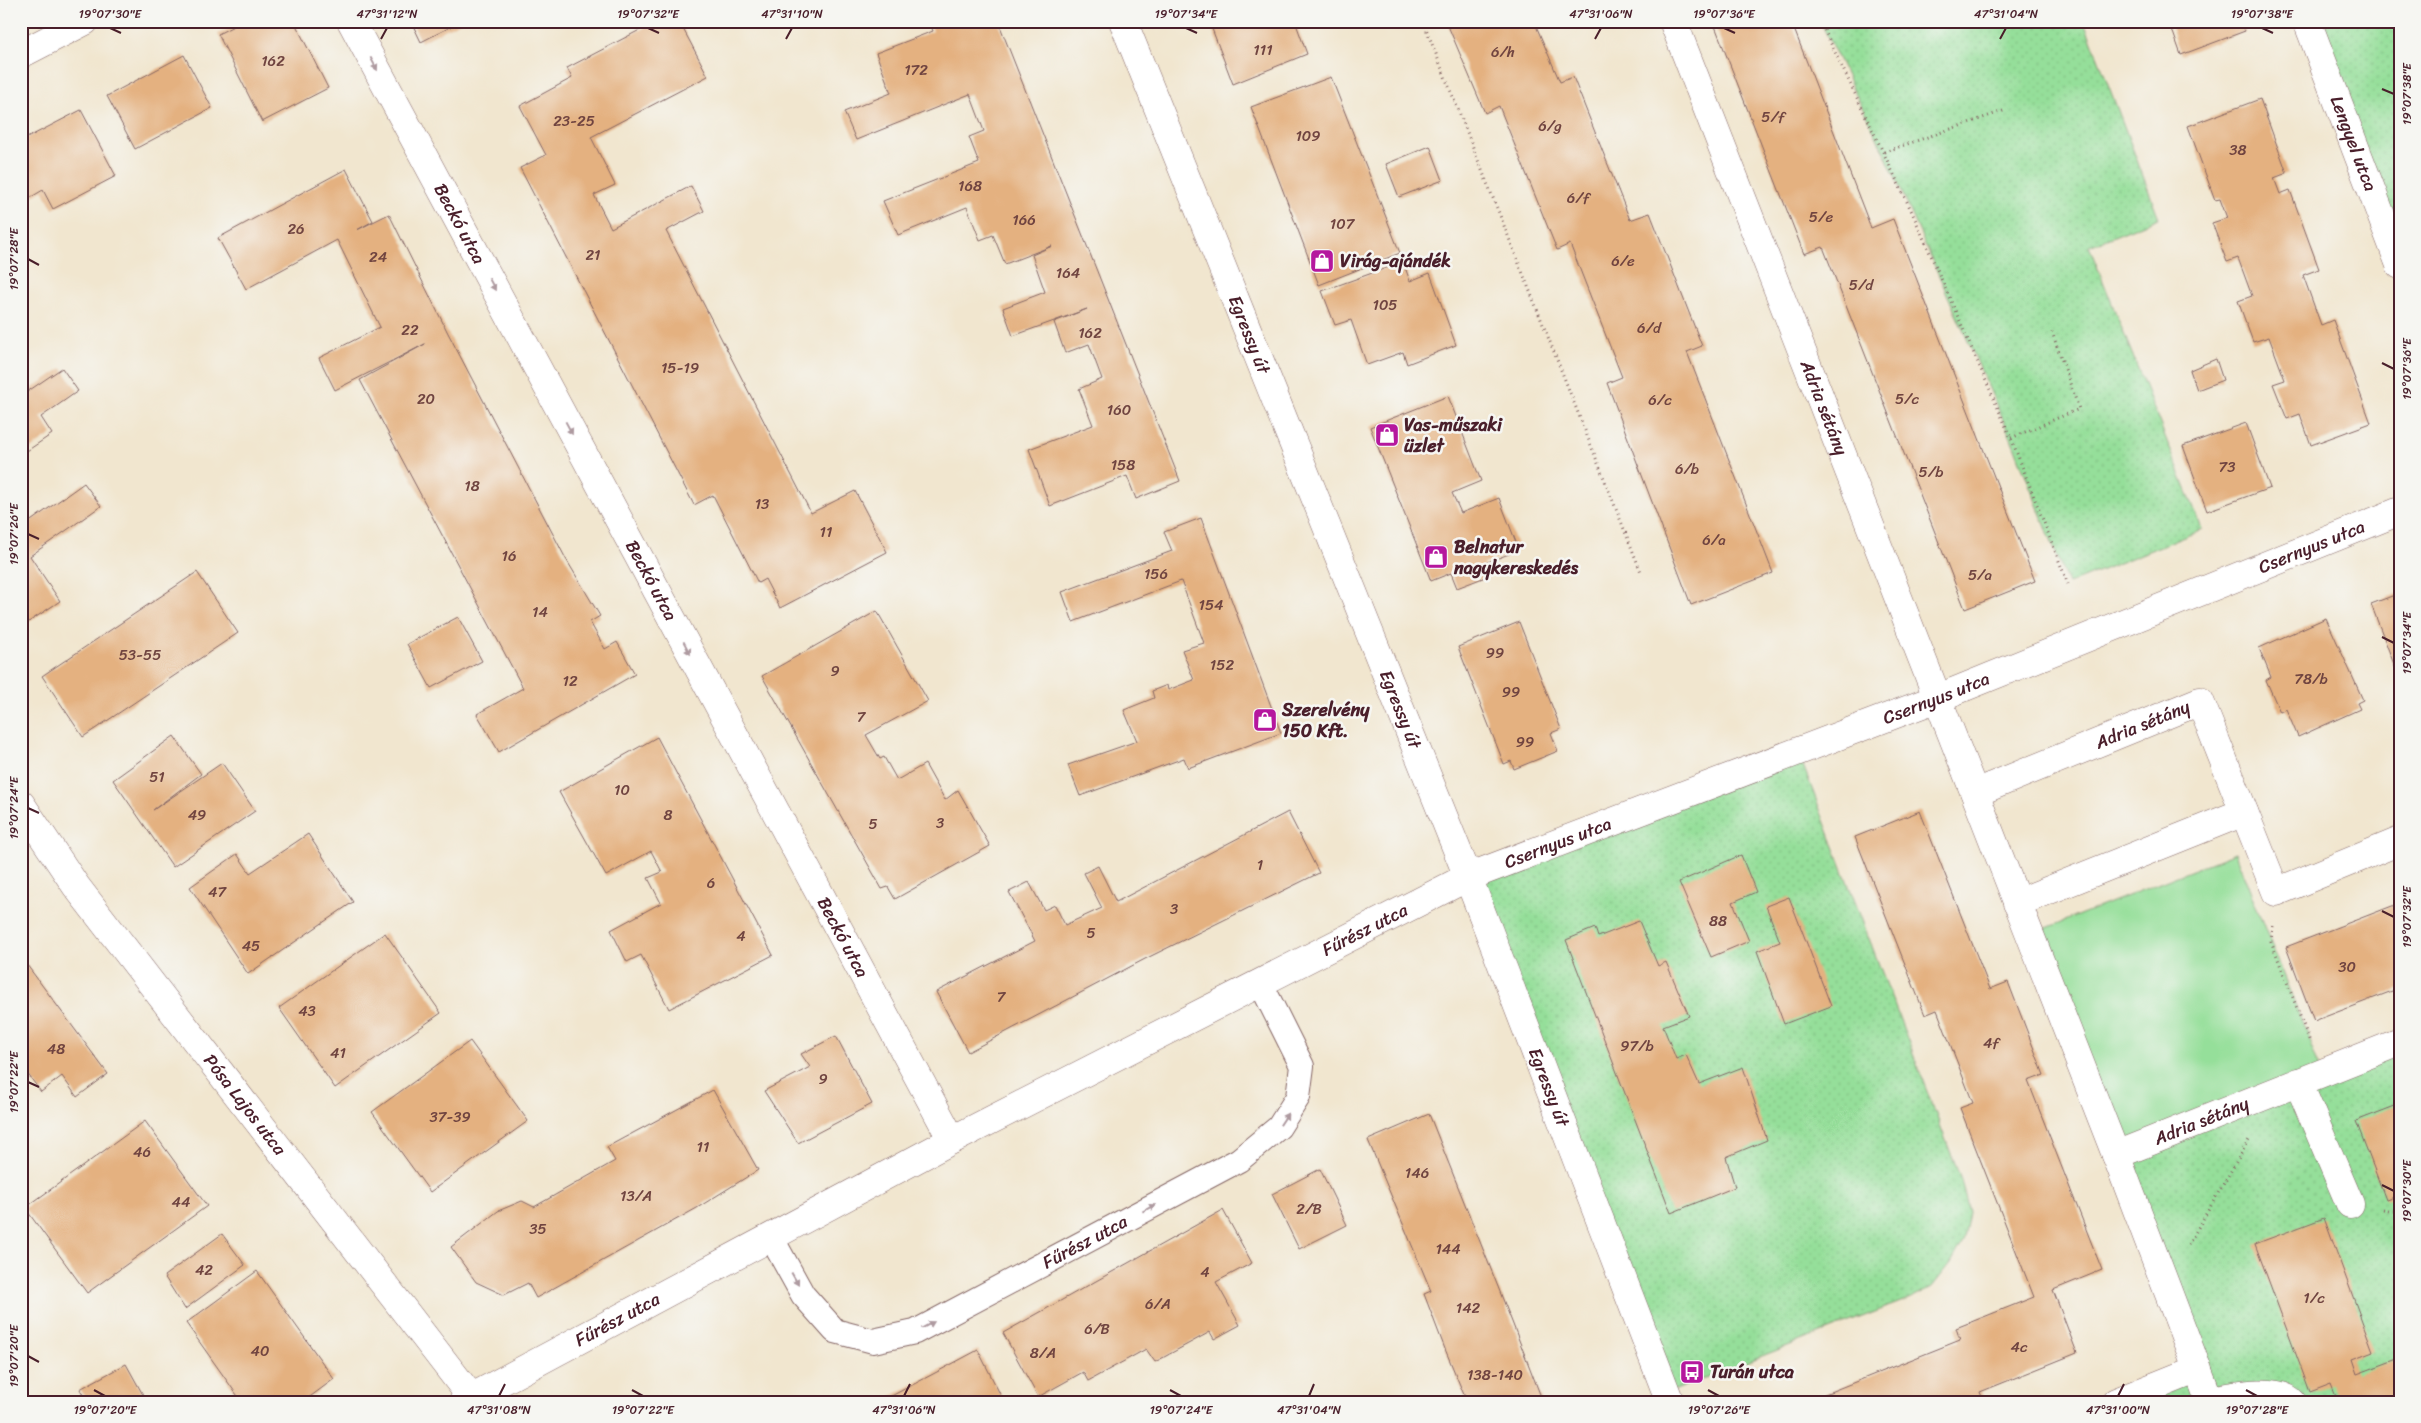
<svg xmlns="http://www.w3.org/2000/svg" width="2421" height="1423" font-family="Sriracha,sans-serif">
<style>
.grass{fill:#95df9a;stroke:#707f62}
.park{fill:url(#park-dots);stroke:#707f62}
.building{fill:#e4b180}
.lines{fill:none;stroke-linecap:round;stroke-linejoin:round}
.service-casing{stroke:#846564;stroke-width:26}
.minor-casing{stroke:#846564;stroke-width:29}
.tertiary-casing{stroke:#846564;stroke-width:29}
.path{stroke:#846564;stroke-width:3;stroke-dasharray:1 4;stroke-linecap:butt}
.service{stroke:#fff;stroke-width:24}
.minor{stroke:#fff;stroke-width:28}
.tertiary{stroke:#fff;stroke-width:28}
.oneway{fill:#ae9aa0}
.ticks{fill:none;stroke:#4a1f2b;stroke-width:2}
.labels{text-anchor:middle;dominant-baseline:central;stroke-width:5;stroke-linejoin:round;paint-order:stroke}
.number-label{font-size:15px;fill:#704440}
.street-label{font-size:18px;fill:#4a1f2b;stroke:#f6f6f2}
.poi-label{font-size:18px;font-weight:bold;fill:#4a1f2b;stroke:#f6f6f2;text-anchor:start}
.neatline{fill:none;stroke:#4a1f2b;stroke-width:2}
.ticks-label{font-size:12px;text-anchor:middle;fill:#4a1f2b}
</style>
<defs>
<pattern id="park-dots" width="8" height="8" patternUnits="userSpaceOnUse" patternTransform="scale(1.25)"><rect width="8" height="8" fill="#95df9a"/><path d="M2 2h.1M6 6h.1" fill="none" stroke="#82bf85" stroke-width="1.8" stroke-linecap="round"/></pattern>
</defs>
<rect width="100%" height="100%" fill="#f6f6f2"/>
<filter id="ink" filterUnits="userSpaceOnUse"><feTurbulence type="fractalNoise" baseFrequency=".02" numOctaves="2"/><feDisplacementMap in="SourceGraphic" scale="10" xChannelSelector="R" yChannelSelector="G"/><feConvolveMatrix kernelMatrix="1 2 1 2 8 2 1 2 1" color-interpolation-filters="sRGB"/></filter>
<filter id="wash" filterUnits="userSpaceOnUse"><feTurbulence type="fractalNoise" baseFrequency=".0096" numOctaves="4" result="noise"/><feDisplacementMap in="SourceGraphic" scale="20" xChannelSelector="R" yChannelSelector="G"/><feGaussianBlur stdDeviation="1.12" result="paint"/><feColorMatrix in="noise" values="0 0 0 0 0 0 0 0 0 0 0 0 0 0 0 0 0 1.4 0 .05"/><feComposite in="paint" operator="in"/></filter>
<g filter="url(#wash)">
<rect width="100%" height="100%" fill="#f1e6cf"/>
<path class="grass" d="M2235,853L2322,1073L2116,1155L2029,935Z"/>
<g class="park">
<path d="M1820,21H2084L2159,218L2089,246L2202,529L2068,584L2011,438L1884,152Z"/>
<path d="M2307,21H2400V265Z"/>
<path d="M1798,752L1961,1180L1969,1212L1964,1239L1951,1263L1932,1287L1911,1298L1667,1393L1468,877Z"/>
<path d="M2400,1040V1402H2115L2196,1370L2116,1155Z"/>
</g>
<g id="blocks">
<g class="building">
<path d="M243,21H294L328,88L262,122L218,34Z"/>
<path d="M411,21H462L421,42Z"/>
<path d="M657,21H679L708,76L591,137L615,185L594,195L611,228L691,186L704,211L666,231L811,513L855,491L887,552L780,608L765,579L758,583L713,495L694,505L520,168L546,155L520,106L572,78L567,68Z"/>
<path d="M929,21H998L1180,481L1136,499L1127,476L1050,506L1029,449L1093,425L1079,389L1102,379L1089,344L1065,353L1054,322L1087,309L1013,336L1003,308L1045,292L1032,255L1052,246L1005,264L993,235L980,240L967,207L898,235L883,201L979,163L969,137L984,131L970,94L856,140L844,112L891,93L876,53L933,31Z"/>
<path d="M1209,21H1295L1307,54L1233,84Z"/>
<path d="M1446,21H1534L1560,82L1573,77L1630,220L1650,213L1702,346L1687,352L1773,573L1691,605L1607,383L1622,377L1570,244L1557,250L1499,106L1485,113Z"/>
<path d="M1713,21H1791L1871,228L1893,219L2035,581L1965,609L1823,247L1804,254Z"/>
<path d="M2169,21H2241L2245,31L2181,55Z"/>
<path d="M184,55L212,108L135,149L107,96Z"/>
<path d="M1331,77L1400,253L1319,285L1251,107Z"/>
<path d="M2260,99L2287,173L2274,178L2280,194L2290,190L2319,269L2303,275L2321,325L2333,320L2371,423L2311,445L2300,414L2287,419L2273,384L2285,380L2269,337L2253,342L2238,301L2252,296L2238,258L2227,262L2212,223L2227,218L2220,199L2215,200L2188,126Z"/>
<path d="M81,110L116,176L53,209L43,190L21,203V141Z"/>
<path d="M1430,146L1443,180L1399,197L1386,164Z"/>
<path d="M346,169L373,221L357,230L389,214L448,333L566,559L600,616L590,622L605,649L617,642L635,674L499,752L477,714L523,688L360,380L425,344L335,390L319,358L380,327L337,240L246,289L218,238Z"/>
<path d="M1403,262L1410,281L1430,273L1456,345L1407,364L1403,352L1367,365L1351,320L1335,325L1322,291Z"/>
<path d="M2216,359L2223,380L2197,390L2190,370Z"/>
<path d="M62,368L78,391L41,417L52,434L21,455V396Z"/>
<path d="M1448,396L1481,481L1452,493L1461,513L1499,498L1519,550L1483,564L1488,576L1457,588L1451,573L1431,581L1370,427Z"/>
<path d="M2246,423L2270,488L2207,511L2183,446Z"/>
<path d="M84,483L101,506L30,556L60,601L21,627V528Z"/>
<path d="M1201,518L1281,733L1188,768L1184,758L1080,796L1068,765L1137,741L1124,710L1154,698L1152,691L1167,685L1168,690L1194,680L1182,650L1204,643L1181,581L1073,622L1062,592L1172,551L1164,532Z"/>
<path d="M197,572L238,633L83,737L42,676Z"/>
<path d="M2400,593V680L2371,604Z"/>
<path d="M877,611L928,701L866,735L880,759L884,757L897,780L925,764L945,800L958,790L990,846L895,899L888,887L882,889L762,676Z"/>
<path d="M458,617L482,661L431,688L407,644Z"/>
<path d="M2326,618L2363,700L2357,703L2360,709L2298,737L2286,709L2280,712L2266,680L2271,677L2259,648Z"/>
<path d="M1519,622L1561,729L1551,733L1558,751L1514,769L1511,761L1504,764L1458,647Z"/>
<path d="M174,736L201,774L153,810L222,763L255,811L173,867L113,780Z"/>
<path d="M657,737L773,955L669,1009L641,955L627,962L611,930L661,903L648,878L662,872L651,851L606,876L559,792Z"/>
<path d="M1920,811L1990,989L2008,982L2044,1075L2028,1081L2102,1270L2053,1290L2077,1353L1980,1392L1984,1402H1805L1960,1340L1956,1328L2034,1297L1960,1108L1973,1103L1937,1010L1925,1015L1855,837Z"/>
<path d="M1288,812L1319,873L1145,959L968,1052L936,992L1035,941L1009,892L1029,882L1044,910L1055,905L1065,925L1102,908L1084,873L1098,866L1116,902Z"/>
<path d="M308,834L353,902L248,974L190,887L237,854L250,873Z"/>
<path d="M1741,855L1756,892L1733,902L1749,941L1711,957L1679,882Z"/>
<path d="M1789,897L1831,1006L1784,1024L1757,951L1780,942L1766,906Z"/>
<path d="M2400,903V988L2314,1021L2286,947Z"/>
<path d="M1639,921L1658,966L1666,962L1689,1016L1663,1026L1676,1059L1686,1055L1699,1084L1743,1067L1767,1140L1726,1157L1735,1187L1671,1213L1566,940L1595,928L1598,937Z"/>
<path d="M385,933L441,1013L335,1088L279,1008Z"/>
<path d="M21,957L108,1074L77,1097L62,1076L41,1092L24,1069L21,1071Z"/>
<path d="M836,1036L872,1104L798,1143L764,1091L810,1067L801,1054Z"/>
<path d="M470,1041L528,1121L430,1192L372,1112Z"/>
<path d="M713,1090L758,1170L697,1208L536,1298L528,1283L504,1295L476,1282L451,1247L498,1211L522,1201L534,1207L615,1161L607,1147Z"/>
<path d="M2400,1104V1195L2386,1200L2356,1121Z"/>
<path d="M1429,1114L1512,1322L1543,1402H1467L1445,1349L1424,1294L1431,1291L1368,1140Z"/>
<path d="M145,1121L207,1206L87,1293L25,1208Z"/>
<path d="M1320,1169L1347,1225L1299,1249L1272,1194Z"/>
<path d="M1223,1210L1252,1263L1216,1282L1240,1325L1214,1339L1210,1332L1155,1362L1146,1349L1088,1381L1083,1372L1038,1397L1003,1333Z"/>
<path d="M2324,1218L2373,1351L2352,1359L2357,1374L2400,1358V1402H2338L2331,1384L2310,1392L2255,1244Z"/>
<path d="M222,1234L245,1265L185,1309L164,1276Z"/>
<path d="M257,1271L334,1379L303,1402H242L186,1323Z"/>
<path d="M978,1350L1004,1402H880L935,1373Z"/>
<path d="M126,1364L147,1402H87L80,1389Z"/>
</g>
</g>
</g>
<g filter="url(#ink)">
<use href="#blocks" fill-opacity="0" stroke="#846564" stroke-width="1"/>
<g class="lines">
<defs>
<g id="service">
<path id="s1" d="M771,1237L803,1295L835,1331L873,1341L915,1332L1239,1160L1279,1127L1298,1097L1302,1066L1260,982"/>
</g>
<g id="minor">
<path id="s2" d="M351,21L952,1140"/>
<path id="s3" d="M1673,21L2116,1155L2210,1402"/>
<path id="s4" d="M2307,21L2400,265"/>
<path id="s5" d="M1975,793L2200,701L2276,892L2400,841"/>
<path id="s6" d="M21,804L76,886L475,1402"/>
<path d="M2017,903L2244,812"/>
<path d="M2298,1082L2350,1204"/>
<path id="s7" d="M2116,1155L2400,1042"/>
<path d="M2209,1400C2229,1397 2277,1386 2292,1402"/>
<path id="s8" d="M463,1402L952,1140L1468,877L1938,698L2400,511"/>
<path d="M2116,1402L2198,1369"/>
</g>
<g id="tertiary">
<path id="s9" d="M1123,21L1468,877L1670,1402"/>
<path d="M21,54L85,21"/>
</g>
</defs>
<use href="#service" class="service-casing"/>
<use href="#minor" class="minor-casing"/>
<use href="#tertiary" class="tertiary-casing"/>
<g class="path">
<path d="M1423,21L1641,572"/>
<path d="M1820,21L1912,212L2011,438L2068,584"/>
<path d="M1884,152L2006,110"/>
<path d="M2011,438L2079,409L2052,332"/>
<path d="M2273,926L2271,941L2310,1042"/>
<path d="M2383,1209L2400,1212"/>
<path d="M2188,1245L2249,1140"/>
</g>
<use href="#service" class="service"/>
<use href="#minor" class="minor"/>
<use href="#tertiary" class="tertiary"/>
</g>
<defs><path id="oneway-solid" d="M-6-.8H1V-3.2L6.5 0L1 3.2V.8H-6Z" transform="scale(1.25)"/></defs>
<g class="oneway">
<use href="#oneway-solid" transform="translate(374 64) rotate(62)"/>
<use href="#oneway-solid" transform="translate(492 284) rotate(62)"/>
<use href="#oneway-solid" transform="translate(569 428) rotate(62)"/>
<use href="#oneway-solid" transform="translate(687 648) rotate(62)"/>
<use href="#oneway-solid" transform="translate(1284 1119) rotate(-57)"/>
<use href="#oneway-solid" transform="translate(1149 1208) rotate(-28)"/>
<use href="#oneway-solid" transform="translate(795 1279) rotate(61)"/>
<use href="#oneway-solid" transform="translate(928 1325) rotate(-28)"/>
</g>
</g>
<path class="ticks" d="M110,28L121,33M648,28L659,33M1186,28L1197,33M1724,28L1735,33M2262,28L2273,33M381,39L387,28M786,39L792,28M1595,39L1601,28M2000,39L2006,28M2382,89L2394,94M28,259L39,265M2382,363L2394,369M28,534L39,539M2382,637L2394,643M28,808L39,813M2382,911L2394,917M28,1082L39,1087M2382,1185L2394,1191M28,1356L39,1362M94,1390L105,1396M632,1390L643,1396M1170,1390L1181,1396M1708,1390L1719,1396M2246,1390L2257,1396M499,1396L505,1384M904,1396L910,1384M1309,1396L1314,1384M2118,1396L2124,1384"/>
<defs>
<symbol id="shop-square" viewBox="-11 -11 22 22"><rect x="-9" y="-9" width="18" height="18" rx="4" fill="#b5179e" stroke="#f6f6f2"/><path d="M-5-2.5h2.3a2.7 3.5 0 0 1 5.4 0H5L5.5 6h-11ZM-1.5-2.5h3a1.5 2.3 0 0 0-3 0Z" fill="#fff"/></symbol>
<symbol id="bus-square" viewBox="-11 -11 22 22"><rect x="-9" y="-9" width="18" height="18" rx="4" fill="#b5179e" stroke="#f6f6f2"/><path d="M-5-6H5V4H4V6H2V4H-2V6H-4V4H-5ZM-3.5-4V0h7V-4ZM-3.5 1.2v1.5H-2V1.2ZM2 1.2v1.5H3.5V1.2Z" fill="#fff"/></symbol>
</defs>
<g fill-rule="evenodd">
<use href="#shop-square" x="1308" y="247" width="28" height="28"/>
<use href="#shop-square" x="1373" y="421" width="28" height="28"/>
<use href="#shop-square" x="1422" y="543" width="28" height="28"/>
<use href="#shop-square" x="1251" y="706" width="28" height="28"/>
<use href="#bus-square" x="1678" y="1358" width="28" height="28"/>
</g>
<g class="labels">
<g class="number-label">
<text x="1263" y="50">111</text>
<text x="1503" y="52">6/h</text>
<text x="273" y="61">162</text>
<text x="916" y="70">172</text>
<text x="1773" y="117">5/f</text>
<text x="574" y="121">23-25</text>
<text x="1550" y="126">6/g</text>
<text x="1308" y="136">109</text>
<text x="2238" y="150">38</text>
<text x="970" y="186">168</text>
<text x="1578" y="198">6/f</text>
<text x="1821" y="217">5/e</text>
<text x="1024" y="220">166</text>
<text x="1342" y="224">107</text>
<text x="296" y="229">26</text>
<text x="593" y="255">21</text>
<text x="378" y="257">24</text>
<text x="1623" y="261">6/e</text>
<text x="1068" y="273">164</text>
<text x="1861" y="285">5/d</text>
<text x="1385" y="305">105</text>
<text x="1649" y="328">6/d</text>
<text x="410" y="330">22</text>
<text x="1090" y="333">162</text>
<text x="680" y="368">15-19</text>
<text x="426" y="399">20</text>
<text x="1907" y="399">5/c</text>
<text x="1660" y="400">6/c</text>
<text x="1119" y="410">160</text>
<text x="1123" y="465">158</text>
<text x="2227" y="467">73</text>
<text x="1687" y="469">6/b</text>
<text x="1931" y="472">5/b</text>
<text x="472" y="486">18</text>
<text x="762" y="504">13</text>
<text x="826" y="532">11</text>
<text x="1714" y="540">6/a</text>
<text x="509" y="556">16</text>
<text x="1156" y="574">156</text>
<text x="1980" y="575">5/a</text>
<text x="1211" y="605">154</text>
<text x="540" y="612">14</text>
<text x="1495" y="653">99</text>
<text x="140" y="655">53-55</text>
<text x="1222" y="665">152</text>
<text x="835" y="671">9</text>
<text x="2311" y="679">78/b</text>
<text x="570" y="681">12</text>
<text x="1511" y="692">99</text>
<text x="861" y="717">7</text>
<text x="1525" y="742">99</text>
<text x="157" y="777">51</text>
<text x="622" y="790">10</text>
<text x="197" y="815">49</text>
<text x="668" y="815">8</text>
<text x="940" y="823">3</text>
<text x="873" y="824">5</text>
<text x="1260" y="865">1</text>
<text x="711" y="883">6</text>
<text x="217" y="892">47</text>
<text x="1174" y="909">3</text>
<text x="1718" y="921">88</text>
<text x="1091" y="933">5</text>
<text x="741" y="936">4</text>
<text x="251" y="946">45</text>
<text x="2347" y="967">30</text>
<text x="1001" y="997">7</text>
<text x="307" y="1011">43</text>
<text x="1991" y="1043">4f</text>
<text x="1637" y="1046">97/b</text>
<text x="56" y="1049">48</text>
<text x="338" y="1053">41</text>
<text x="823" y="1079">9</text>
<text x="450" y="1117">37-39</text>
<text x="703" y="1147">11</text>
<text x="142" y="1152">46</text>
<text x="1417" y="1173">146</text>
<text x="636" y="1196">13/A</text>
<text x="181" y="1202">44</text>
<text x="1309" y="1209">2/B</text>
<text x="538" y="1229">35</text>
<text x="1448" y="1249">144</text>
<text x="204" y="1270">42</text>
<text x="1205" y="1272">4</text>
<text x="2314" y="1298">1/c</text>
<text x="1158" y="1304">6/A</text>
<text x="1468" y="1308">142</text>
<text x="1097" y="1329">6/B</text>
<text x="2019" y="1347">4c</text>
<text x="260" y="1351">40</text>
<text x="1043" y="1353">8/A</text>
<text x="1495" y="1375">138-140</text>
</g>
<g class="street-label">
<text stroke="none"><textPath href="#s4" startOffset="131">Lengyel utca</textPath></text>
<text stroke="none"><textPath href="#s2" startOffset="230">Beckó utca</textPath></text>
<text stroke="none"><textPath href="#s9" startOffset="338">Egressy út</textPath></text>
<text stroke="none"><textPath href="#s3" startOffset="415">Adria sétány</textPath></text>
<text stroke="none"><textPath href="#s8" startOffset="2040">Csernyus utca</textPath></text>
<text stroke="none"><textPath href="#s2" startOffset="635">Beckó utca</textPath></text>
<text stroke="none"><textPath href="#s8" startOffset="1635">Csernyus utca</textPath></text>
<text stroke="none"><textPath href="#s9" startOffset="742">Egressy út</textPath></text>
<text stroke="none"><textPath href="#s5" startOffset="181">Adria sétány</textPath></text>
<text stroke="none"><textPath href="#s8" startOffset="1230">Csernyus utca</textPath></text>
<text stroke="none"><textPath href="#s8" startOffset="1018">Fűrész utca</textPath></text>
<text stroke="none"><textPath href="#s2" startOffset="1040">Beckó utca</textPath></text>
<text stroke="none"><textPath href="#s9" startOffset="1148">Egressy út</textPath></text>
<text stroke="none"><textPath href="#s6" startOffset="375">Pósa Lajos utca</textPath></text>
<text stroke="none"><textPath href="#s7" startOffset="92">Adria sétány</textPath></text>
<text stroke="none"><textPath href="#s1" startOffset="389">Fűrész utca</textPath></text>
<text stroke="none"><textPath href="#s8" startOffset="175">Fűrész utca</textPath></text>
</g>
<g class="poi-label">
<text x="1340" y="261">Virág-ajándék</text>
<text x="1404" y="425">Vas-műszaki<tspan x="1404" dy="21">üzlet</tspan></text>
<text x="1454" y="547">Belnatur<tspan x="1454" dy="21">nagykereskedés</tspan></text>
<text x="1282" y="710">Szerelvény<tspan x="1282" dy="21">150 Kft.</tspan></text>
<text x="1710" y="1372">Turán utca</text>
</g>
</g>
<rect width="2421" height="1423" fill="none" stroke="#f6f6f2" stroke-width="55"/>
<rect x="28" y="28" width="2366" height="1368" class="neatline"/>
<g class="ticks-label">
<text x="110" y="18">19°07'30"E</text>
<text x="387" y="18">47°31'12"N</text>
<text x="648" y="18">19°07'32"E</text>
<text x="792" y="18">47°31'10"N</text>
<text x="1186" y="18">19°07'34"E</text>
<text x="1601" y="18">47°31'06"N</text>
<text x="1724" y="18">19°07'36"E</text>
<text x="2006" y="18">47°31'04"N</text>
<text x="2262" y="18">19°07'38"E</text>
<text transform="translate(2407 94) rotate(-90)" y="4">19°07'38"E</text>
<text transform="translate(14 259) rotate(-90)" y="4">19°07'28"E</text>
<text transform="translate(2407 369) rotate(-90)" y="4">19°07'36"E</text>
<text transform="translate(14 534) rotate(-90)" y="4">19°07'26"E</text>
<text transform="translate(2407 643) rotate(-90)" y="4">19°07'34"E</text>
<text transform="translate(14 808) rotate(-90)" y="4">19°07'24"E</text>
<text transform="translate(2407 917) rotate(-90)" y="4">19°07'32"E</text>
<text transform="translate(14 1082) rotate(-90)" y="4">19°07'22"E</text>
<text transform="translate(2407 1191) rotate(-90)" y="4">19°07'30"E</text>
<text transform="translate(14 1356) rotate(-90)" y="4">19°07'20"E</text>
<text x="105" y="1414">19°07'20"E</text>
<text x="499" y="1414">47°31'08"N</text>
<text x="643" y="1414">19°07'22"E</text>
<text x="904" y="1414">47°31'06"N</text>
<text x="1181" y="1414">19°07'24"E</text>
<text x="1309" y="1414">47°31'04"N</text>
<text x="1719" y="1414">19°07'26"E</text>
<text x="2118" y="1414">47°31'00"N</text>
<text x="2257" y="1414">19°07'28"E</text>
</g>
</svg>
